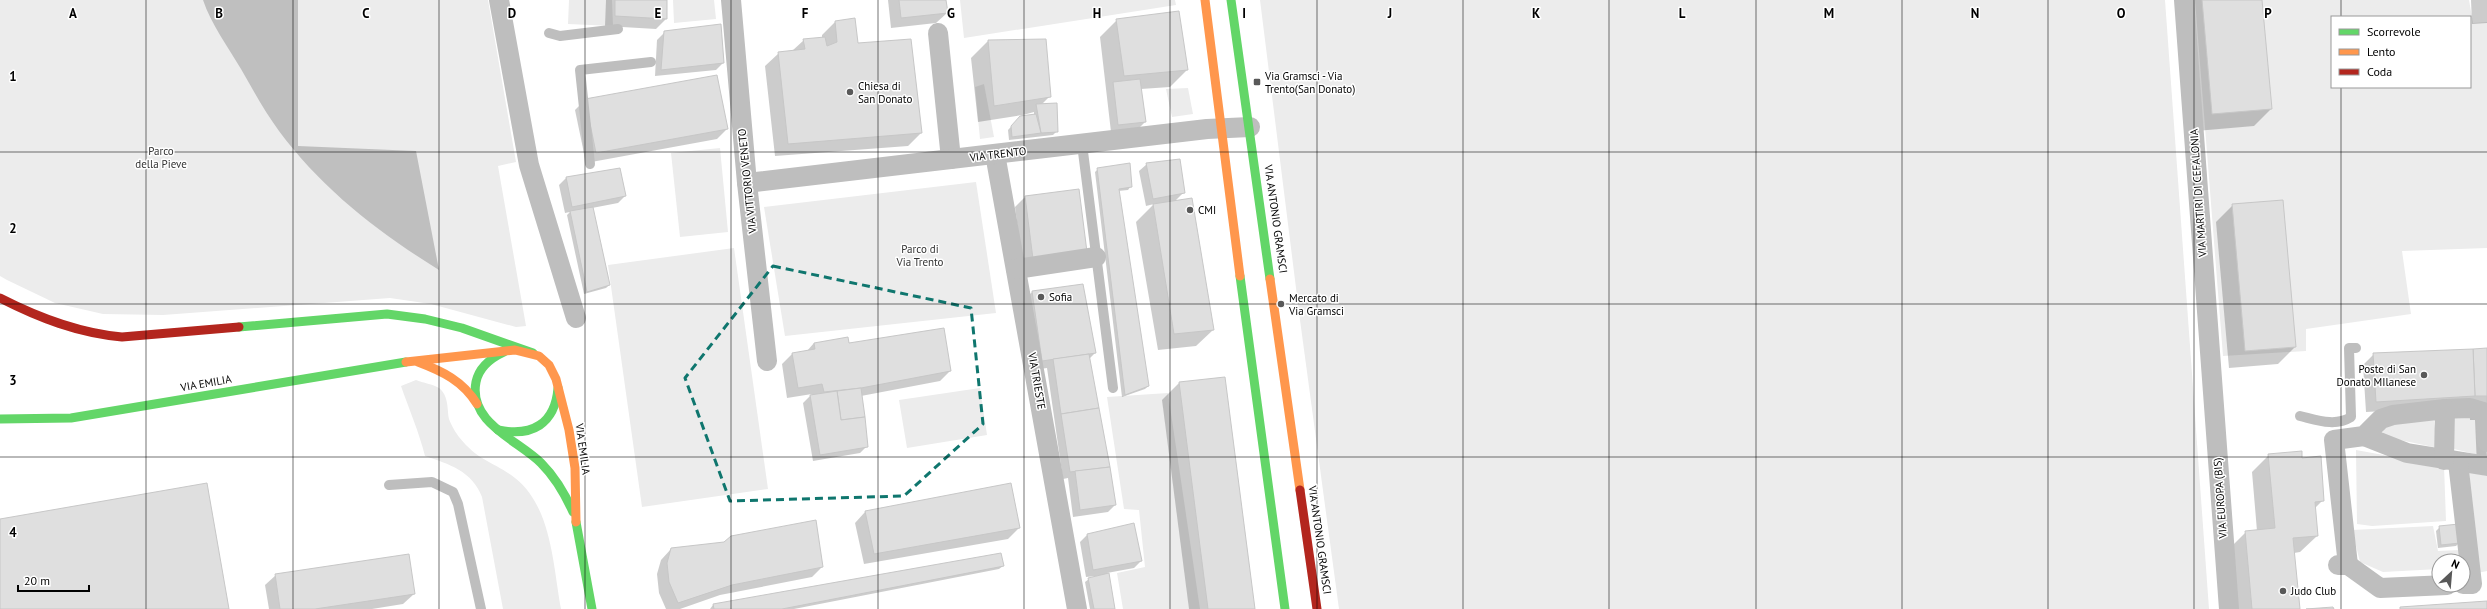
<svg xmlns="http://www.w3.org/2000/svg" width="2487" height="609" font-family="'PT Sans',sans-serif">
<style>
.green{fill:#ececec;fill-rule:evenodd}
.water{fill:#bfbfbf}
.shadow{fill:#0003;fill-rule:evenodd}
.building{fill:#dfdfdf;stroke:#c7c7c7}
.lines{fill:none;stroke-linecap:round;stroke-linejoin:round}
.lane{stroke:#bebebe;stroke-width:10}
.street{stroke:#bebebe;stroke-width:20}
.fast{stroke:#63d668;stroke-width:9}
.slow{stroke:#ff974d;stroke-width:9}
.jam{stroke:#b3261e;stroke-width:9}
.marked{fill:none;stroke:#0f766e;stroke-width:3;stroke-dasharray:8 5;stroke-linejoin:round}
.grid{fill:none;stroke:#000;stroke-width:1;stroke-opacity:0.55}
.poi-dot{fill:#595959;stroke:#fff;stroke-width:1.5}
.labels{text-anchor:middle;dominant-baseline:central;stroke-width:3;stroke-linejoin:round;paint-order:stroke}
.poi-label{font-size:11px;fill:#000;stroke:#fff;text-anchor:start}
.park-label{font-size:11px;fill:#333;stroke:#fff}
.street-label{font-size:11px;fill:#000;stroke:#fff}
.grid-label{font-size:13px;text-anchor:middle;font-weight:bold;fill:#000;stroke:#fff;stroke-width:3;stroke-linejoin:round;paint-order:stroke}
</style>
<rect width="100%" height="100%" fill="#fff"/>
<g class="green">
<path d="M0,0H488L516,162L498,166L526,326L516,327L431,304L390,298L163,315L103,314L55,303L7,280L0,276Z"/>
<path d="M569,0H612L613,26L568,24Z"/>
<path d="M673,0H714L716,19L674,23Z"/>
<path d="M960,0H1175L1176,5L964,38Z"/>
<path d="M1260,0H2165L2209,609H1339L1300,320Z"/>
<path d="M2195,0H2469L2473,23L2487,22V248L2402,251L2411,314L2306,329V351L2223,356ZM2332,17H2470V87H2332Z"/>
<path d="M984,84L994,137L980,139L975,87Z"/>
<path d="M1188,88L1193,114L1172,117L1166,89Z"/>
<path d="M720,148L728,232L680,237L671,153Z"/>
<path d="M976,182L996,313L785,336L764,207Z"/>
<path d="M734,248L768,489L642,507L608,265Z"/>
<path d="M416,380C423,383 433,384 439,388C449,396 447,409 449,419C451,425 456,433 459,437C479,462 493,461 515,478C552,507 553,566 561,609H503L482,497C472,471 449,464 425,456C419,432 409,409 401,386Z"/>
<path d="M980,388L987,435L907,448L899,400Z"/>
<path d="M1168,393L1200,609H1123L1117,573L1145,567L1139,510L1124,509L1107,397Z"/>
<path d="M2433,416L2438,448L2381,436L2388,420Z"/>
<path d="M2479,417L2487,457L2454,449L2453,419Z"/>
<path d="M2356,450L2444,466L2446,521L2372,526L2357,524Z"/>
<path d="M2469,472L2487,476V571L2477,573Z"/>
<path d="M2433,526L2438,551L2460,550L2461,561H2439V569L2383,572L2360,562L2352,530Z"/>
</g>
<path class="water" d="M203,0H298V146L416,151L439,270C378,232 322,189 279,131C265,112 253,90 241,69C228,47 211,24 203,0Z"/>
<g class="shadow">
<path d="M606,0H666V19L656,29L605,26Z"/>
<path d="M888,0H945L947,13L936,23L891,28Z"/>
<path d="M2184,0H2261L2271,109L2254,126L2196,131Z"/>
<path d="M2471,0H2487V23L2472,24Z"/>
<path d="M1117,20L1187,70L1170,87L1141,89L1145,122L1138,129L1111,132L1100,37Z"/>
<path d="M835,22L921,133L908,146L775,156L765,66L779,53L792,51L804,40L822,38V35Z"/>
<path d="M665,32L723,63L716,70L655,76L657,40Z"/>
<path d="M988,41L1050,96L1041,105L1057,131L1053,135L1009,140L1008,130L1022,115L978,122L971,58ZM1034,112V115L1023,117V115Z"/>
<path d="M585,100L727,129L717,139L586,163L575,110Z"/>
<path d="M1147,164L1184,192L1175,201L1213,330L1196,346L1158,350L1136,222L1154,204L1146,206L1139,171Z"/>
<path d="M619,169L625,196L618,203L592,208L609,285L606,288L584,294L567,215L570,212L565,213L559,185L566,178Z"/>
<path d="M1098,169L1131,186L1128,190L1118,191L1148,386L1145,389L1122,397L1095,172Z"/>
<path d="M1025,197L1086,252L1023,269L1015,207Z"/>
<path d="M2233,205L2295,347L2278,364L2229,368L2216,222Z"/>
<path d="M1032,292L1095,353L1089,359L1115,505L1108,512L1073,517L1068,478L1063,479L1047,368L1032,370L1022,302Z"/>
<path d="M814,343L848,344L950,371L940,381L861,396L867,446L860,453L813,461L803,403L812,394L787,398L782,364L792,354L807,351Z"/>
<path d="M2487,349V466H2477L2475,420H2470V412L2458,407L2366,412L2363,365L2374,354Z"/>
<path d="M1224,378L1254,609H1189L1162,400L1179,383Z"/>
<path d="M2269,455L2301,459L2323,500L2314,509L2317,536L2300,552L2294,553L2299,609H2234L2229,549L2246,532L2257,531L2252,472Z"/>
<path d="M1011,485L1019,528L1008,539L864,564L855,523L865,512Z"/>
<path d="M2440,527L2459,543L2456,546L2438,548L2436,531Z"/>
<path d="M1087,535L1141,561L1134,568L1107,573L1114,609H1090L1085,582L1089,579L1106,575L1086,577L1080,542Z"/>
<path d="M671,549L822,567L812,577L720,595L680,609H666L659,593L657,574L661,560Z"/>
<path d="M1000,554L1003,566L999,569L794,609H710L713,605Z"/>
<path d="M276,575L414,594L403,604L372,609H269L265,585Z"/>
</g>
<g class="building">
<path d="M615,0H667V19L615,16Z"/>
<path d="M899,0H946L948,13L901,18Z"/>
<path d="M2202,0H2262L2272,109L2212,114Z"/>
<path d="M1179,11L1188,70L1124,76L1116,19Z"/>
<path d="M855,18L858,43L911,39L922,133L788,144L778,52L805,49L803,39L825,37L827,46L837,42L835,21Z"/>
<path d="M721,24L724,63L661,70L664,31Z"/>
<path d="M1046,39L1051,97L994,106L988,40Z"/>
<path d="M717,75L728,129L596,153L585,99Z"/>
<path d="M1140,79L1146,122L1118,125L1113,82Z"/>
<path d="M1057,103L1058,132L1041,133L1036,104Z"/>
<path d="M1036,114L1041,133L1012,137L1011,126L1020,116Z"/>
<path d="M1180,159L1185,193L1153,199L1146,163Z"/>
<path d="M1130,163L1132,187L1119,189L1149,386L1125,395L1097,168Z"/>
<path d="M620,168L626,196L572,207L566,177Z"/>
<path d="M1079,189L1087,252L1033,259L1025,196Z"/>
<path d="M1192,198L1214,330L1174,334L1153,204Z"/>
<path d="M2283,200L2296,347L2245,351L2232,204Z"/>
<path d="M593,207L610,285L587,292L570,211Z"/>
<path d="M1083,284L1096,353L1042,361L1032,291Z"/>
<path d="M944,328L951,371L861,388L824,392L822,384L798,388L792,353L815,349L814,343L848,337L849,343Z"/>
<path d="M2487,348V404V396H2475L2473,349Z"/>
<path d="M2473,349L2475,396L2376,402L2373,353Z"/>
<path d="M1089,354L1099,408L1061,414L1053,359Z"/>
<path d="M1225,377L1255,609H1208L1179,382Z"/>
<path d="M861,388L865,417L841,420L837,391Z"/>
<path d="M837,391L841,420L865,417L868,447L820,455L810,395Z"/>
<path d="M1099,408L1110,467L1070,472L1061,414Z"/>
<path d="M2302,451V458L2321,456L2324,501L2315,502L2318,536L2293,538L2300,609H2252L2245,531L2275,528L2268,454Z"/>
<path d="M1110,467L1116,505L1080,510L1075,471Z"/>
<path d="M207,483L229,609H0V519Z"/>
<path d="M1011,483L1020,528L874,554L865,511Z"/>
<path d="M816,520L823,567L732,585L678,603L669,582L667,563L671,548L724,542L731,536Z"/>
<path d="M1134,523L1142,561L1093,570L1087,534Z"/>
<path d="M2459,524L2460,543L2441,545L2439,526Z"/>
<path d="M1001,553L1004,566L782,609H714L713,604Z"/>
<path d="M409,554L415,594L315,609H280L275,574Z"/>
<path d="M1109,573L1115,609H1094L1088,578Z"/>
<path d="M2487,601V609H2400V607Z"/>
<path d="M2333,607L2334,609H2306Z"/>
</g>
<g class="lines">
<g class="lane">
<path d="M549,33L560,36L618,29"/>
<path d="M1082,144L1113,388"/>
<path d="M590,164L580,70L651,62"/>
<path d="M2300,416C2317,420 2335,427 2351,417L2349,348H2356"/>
<path d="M389,485L432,482L453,492L458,504L481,609"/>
</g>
<g class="street">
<path d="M499,0L529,165L576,318"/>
<path d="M731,0L747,183L767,361"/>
<path d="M2184,0L2229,609"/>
<path d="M938,33L951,159"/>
<path d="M995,154L1077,609"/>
<path d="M747,183L1207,129L1250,127"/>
<path d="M1016,269L1096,257"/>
<path d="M2445,409L2470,408L2486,413L2487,442"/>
<path d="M2364,436L2407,453L2487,466"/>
<path d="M2458,462L2472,584H2463"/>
<path d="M2338,565H2348L2380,588L2447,585"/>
<path d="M2348,565L2334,440L2364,436L2381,419L2393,415L2445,409L2444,460"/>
</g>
<g class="fast">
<path d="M1231,0L1270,279"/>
<path d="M1240,276L1285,609"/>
<path d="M239,327L387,314L425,319L462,328L533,353"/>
<path d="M504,352C491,358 479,367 476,382C468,423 518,440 541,463C555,477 565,494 573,512"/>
<path d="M0,419L71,418L406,362"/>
<path d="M498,430C532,437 555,424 558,388"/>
<path d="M576,522L592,609"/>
</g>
<g class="slow">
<path d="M1205,0L1240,276"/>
<path d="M1270,279L1300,490"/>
<path d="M406,362L515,350L539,356L549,365L556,379L569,430L575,468L576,522"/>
<path d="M418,362C442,371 463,381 477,404"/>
</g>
<g class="jam">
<path d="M0,298C39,318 78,333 122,337L239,327"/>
<path d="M1300,490L1317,609"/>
</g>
</g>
<path class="marked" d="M773,266L971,308L983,424L904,496L730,501L685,378Z"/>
<path class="grid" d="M146,0V609M293,0V609M439,0V609M585,0V609M731,0V609M878,0V609M1024,0V609M1170,0V609M1317,0V609M1463,0V609M1609,0V609M1756,0V609M1902,0V609M2048,0V609M2194,0V609M2341,0V17M2341,87V609M0,152H2487M0,304H2487M0,457H2487"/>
<g class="poi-dot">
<rect x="1253" y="78" width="8" height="8" rx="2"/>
<circle cx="850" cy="92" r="4"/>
<circle cx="1190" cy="210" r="4"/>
<circle cx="1041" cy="297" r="4"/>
<circle cx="1281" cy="304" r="4"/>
<circle cx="2424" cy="375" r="4"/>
<circle cx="2283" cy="591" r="4"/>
</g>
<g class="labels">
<g class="poi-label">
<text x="1265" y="76">Via Gramsci - Via<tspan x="1265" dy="13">Trento(San Donato)</tspan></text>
<text x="858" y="86">Chiesa di<tspan x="858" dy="13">San Donato</tspan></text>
<text x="1198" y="210">CMI</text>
<text x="1049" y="297">Sofia</text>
<text x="1289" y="298">Mercato di<tspan x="1289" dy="13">Via Gramsci</tspan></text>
<text x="2416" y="369" text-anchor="end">Poste di San<tspan x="2416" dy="13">Donato MIlanese</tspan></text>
<text x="2291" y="591">Judo Club</text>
</g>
<g class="park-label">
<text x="161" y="151">Parco<tspan x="161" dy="13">della Pieve</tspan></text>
<text x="920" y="249">Parco di<tspan x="920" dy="13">Via Trento</tspan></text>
</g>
<g class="street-label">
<text transform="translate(998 154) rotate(-7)">VIA TRENTO</text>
<text transform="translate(747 181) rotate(-96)">VIA VITTORIO VENETO</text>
<text transform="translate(2198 193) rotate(-94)">VIA MARTIRI DI CEFALONIA</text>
<text transform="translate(1276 219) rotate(82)">VIA ANTONIO GRAMSCI</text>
<text transform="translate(1037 381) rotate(80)">VIA TRIESTE</text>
<text transform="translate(206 383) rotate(-10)">VIA EMILIA</text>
<text transform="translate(583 449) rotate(82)">VIA EMILIA</text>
<text transform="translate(2220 498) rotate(-94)">VIA EUROPA (BIS)</text>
<text transform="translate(1320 540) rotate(82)">VIA ANTONIO GRAMSCI</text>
</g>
</g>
<g class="grid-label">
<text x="73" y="18">A</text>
<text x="219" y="18">B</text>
<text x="366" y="18">C</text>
<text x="512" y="18">D</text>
<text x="658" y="18">E</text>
<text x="805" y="18">F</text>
<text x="951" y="18">G</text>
<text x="1097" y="18">H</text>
<text x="1244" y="18">I</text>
<text x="1390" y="18">J</text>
<text x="1536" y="18">K</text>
<text x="1682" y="18">L</text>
<text x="1829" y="18">M</text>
<text x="1975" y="18">N</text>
<text x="2121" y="18">O</text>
<text x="2268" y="18">P</text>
<text x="13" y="81">1</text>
<text x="13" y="233">2</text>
<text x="13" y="385">3</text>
<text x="13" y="537">4</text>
</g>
<rect x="2331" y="16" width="140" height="72" fill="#ffffff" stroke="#999999"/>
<rect x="2339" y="29" width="20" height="6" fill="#63d668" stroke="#999999"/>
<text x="2367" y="36" font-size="12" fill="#000000">Scorrevole</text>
<rect x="2339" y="49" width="20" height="6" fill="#ff974d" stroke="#999999"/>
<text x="2367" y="56" font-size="12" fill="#000000">Lento</text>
<rect x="2339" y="69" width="20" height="6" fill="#b3261e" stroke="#999999"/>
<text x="2367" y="76" font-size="12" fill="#000000">Coda</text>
<g transform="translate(2451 573) rotate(26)"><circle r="19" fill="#ffffff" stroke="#999999"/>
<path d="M0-3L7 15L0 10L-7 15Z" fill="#595959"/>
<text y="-6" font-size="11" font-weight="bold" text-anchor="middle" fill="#000000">N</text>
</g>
<path d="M18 585v6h71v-6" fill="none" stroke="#000000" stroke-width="2"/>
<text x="24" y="585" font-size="12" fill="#000000" stroke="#ffffff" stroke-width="3" paint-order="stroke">20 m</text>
</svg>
